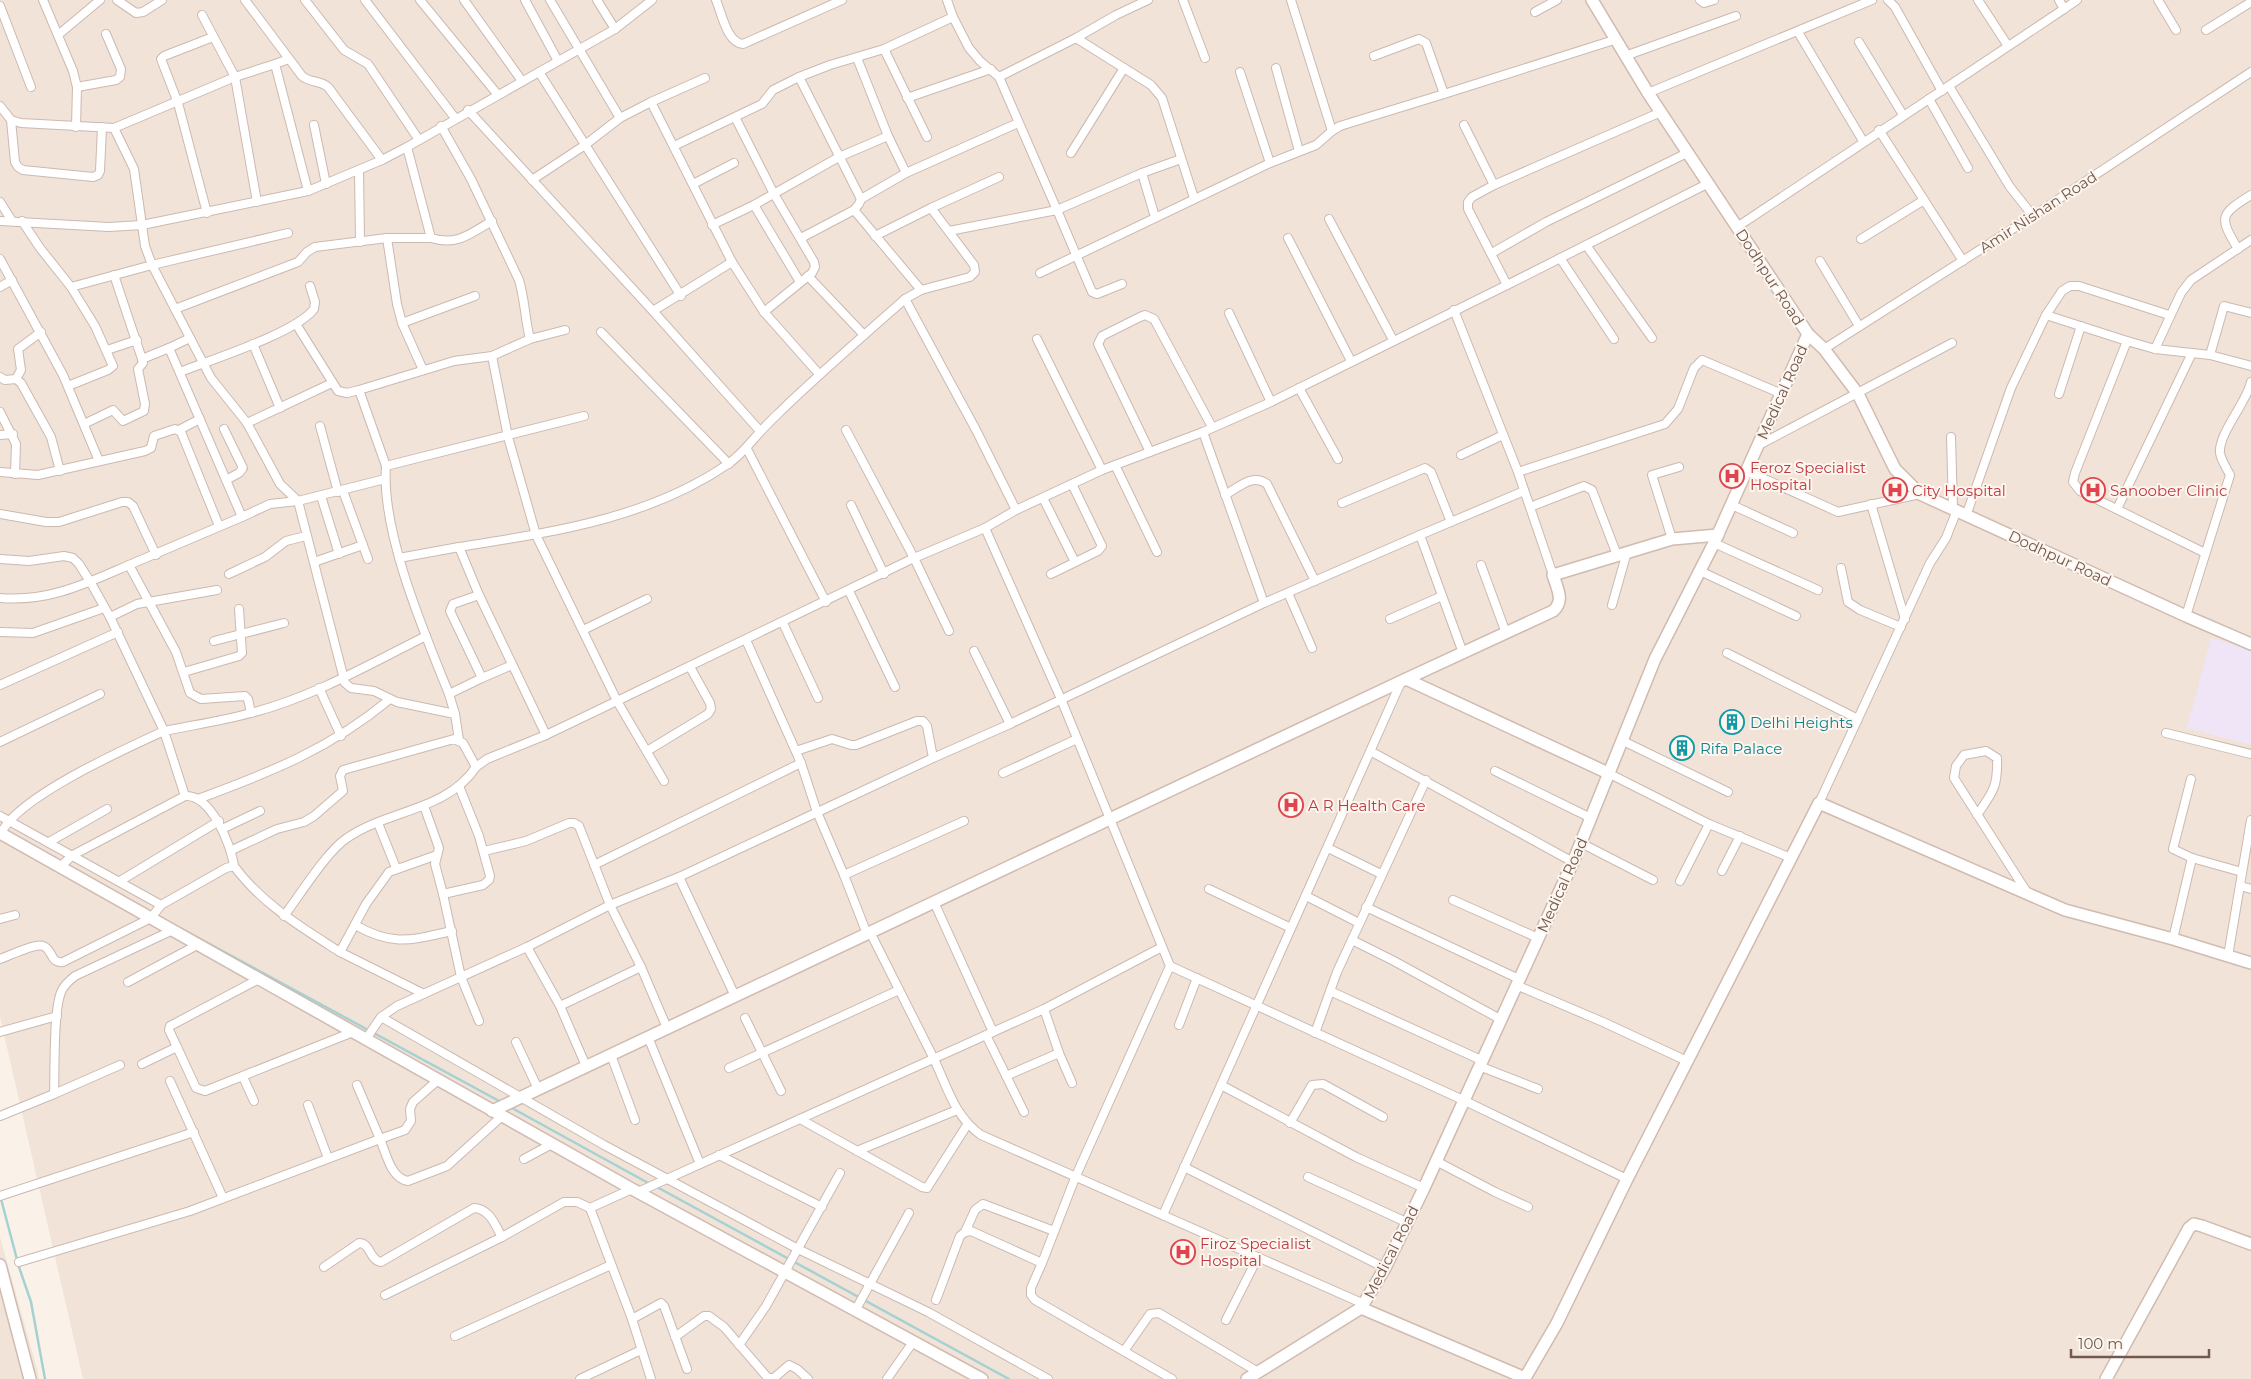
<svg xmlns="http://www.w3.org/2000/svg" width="2251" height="1379" font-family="Montserrat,sans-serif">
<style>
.residential{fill:#f1e3d8}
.education{fill:#efe5f7}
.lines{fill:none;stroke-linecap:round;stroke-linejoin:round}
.stream{stroke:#a6d1d3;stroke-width:2.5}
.street-casing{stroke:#ccb9b0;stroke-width:10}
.secondary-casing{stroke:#d0bbb0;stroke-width:14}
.street{stroke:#fff;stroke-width:8}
.secondary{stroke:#fff;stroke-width:11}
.labels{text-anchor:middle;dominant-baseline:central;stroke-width:4;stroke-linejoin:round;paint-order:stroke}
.street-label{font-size:15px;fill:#72584f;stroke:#fdf6ef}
.health-label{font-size:15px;fill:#be3a42;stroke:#fdf6ef;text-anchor:start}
.culture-label{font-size:15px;fill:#0d838f;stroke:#fdf6ef;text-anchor:start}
</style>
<rect width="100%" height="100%" fill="#faf2e9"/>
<g class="residential">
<path d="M0,0H2251V1379H83L0,1017Z"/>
<path d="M0,1237L37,1369L39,1379H0Z"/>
</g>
<path class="education" d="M2211,638L2251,649V745L2187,728Z"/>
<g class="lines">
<g class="stream">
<path d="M180,928L501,1102"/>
<path d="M510,1107L650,1184"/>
<path d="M655,1186L1009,1379"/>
<path d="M1,1199L19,1267L31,1302L45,1379"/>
</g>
<defs>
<g id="street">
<path d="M43,0L73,71L77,87L76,127"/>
<path d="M117,0L136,13L143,12L162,0"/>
<path d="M245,0L302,76C310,83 320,80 328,87L382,160"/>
<path d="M305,0L344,50L368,64L419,140"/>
<path d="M365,0L455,118"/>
<path d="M420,0L498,95"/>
<path d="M464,0L522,81"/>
<path d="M525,0L558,61"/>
<path d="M550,0L620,118L651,102L732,262L764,312L819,374"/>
<path d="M597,0L615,29"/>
<path d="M716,0C722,14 727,43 743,44L842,0"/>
<path d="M1148,0L1116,15L1076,38L1151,85L1162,98L1194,198"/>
<path d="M1183,0L1205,58"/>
<path d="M1700,0L1704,3L1714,0"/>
<path d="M1888,0L1895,7L1942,91"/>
<path d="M1978,0L2008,46"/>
<path d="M2059,0L2064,9L2077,0"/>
<path d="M2158,0L2176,30"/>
<path d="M0,6L31,87"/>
<path d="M1535,12L1557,0"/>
<path d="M202,15L235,77L257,202"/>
<path d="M953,17L969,48L980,61L999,77L1057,210L1142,173L1181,159"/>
<path d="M2206,30L2251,2"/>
<path d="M1798,32L1863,141"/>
<path d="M58,35L100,0"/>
<path d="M1859,42L1903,115"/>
<path d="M884,49L927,137"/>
<path d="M1625,56L1736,16"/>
<path d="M857,58L888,136L906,173L1018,123"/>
<path d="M289,59L275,64L308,191"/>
<path d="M1276,68L1299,151"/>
<path d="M539,72L681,296"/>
<path d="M799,77L861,199L906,173"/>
<path d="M999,77L1076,38"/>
<path d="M1949,86L2010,187L2033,216"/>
<path d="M77,87L116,80L120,77L121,69L106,34"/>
<path d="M1648,93L1872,0"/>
<path d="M1444,94L1614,40"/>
<path d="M907,98L991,69"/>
<path d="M1929,99L1968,168"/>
<path d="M651,102L705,78"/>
<path d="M0,106L11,120L21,123L114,128L235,77L275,64"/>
<path d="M468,110L653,311L760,431"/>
<path d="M735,117L774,194L814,262L815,267L812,273L764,312"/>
<path d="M11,120L15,162L18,167L23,170L93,177L98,175L100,171L102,127"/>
<path d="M314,125L326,184"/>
<path d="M1464,125L1494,185L1472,197L1468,202V209L1507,285L1707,184"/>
<path d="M441,126L471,179L519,280C525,300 525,320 530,339L565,330"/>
<path d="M1879,130L1924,200"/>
<path d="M1332,131L1340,126L1444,94L1426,43L1419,39L1374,56"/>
<path d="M674,146L762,104L773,90L799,77L830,65L884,49L953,17L947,0"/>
<path d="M407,147L431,238H387L397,304L402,323L423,370"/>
<path d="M1071,153L1124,68"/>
<path d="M1270,163L1316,145L1332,131L1291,0"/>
<path d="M359,170L360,242"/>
<path d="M1142,173L1155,217"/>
<path d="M532,180L585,145L620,118"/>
<path d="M693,184L734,163"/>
<path d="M1494,185L1661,112"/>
<path d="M0,202L12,221"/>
<path d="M754,205L839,157L888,136"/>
<path d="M931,208L999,177"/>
<path d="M207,213L178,103L161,59L164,56L213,37"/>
<path d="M1329,219L1393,340"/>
<path d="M0,221L109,227L142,225L308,191L382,160L407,147L615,29L652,0"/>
<path d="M22,221L40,248L71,287"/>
<path d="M712,225L754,205L800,282"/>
<path d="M1737,227L2064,9"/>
<path d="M949,231L1057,210L1092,292L1097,294L1122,284"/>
<path d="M288,233L152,265L211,378L247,423L280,484L298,501L345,683L351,688L374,691L397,702L455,714"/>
<path d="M875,236L931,208L974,265L975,272L970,277L921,290"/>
<path d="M431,238C457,246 470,234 492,221"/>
<path d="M801,238L854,210L859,204L861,199"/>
<path d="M1288,238L1351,361"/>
<path d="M1861,239L1924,200L1963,261"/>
<path d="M1586,245L1652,338"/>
<path d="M2238,249C2219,217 2219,215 2251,195"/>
<path d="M1492,253L1546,222L1687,153"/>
<path d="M1560,258L1614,339"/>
<path d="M0,259L63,375L99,461"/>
<path d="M1820,261L1859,326"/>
<path d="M1040,273L1270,163L1240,72"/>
<path d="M114,275L142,359L169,348L242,517L270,504L298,501L385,479"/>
<path d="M808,276L864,335"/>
<path d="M0,287L12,280"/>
<path d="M905,299L976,430L1016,510"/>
<path d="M175,309L298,262L307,252L315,247L387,238"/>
<path d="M1454,310L1518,472L1553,575"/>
<path d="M653,311L732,262"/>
<path d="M1229,313L1271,402"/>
<path d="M2046,315L2127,341"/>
<path d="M402,323L475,296"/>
<path d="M296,324L338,391L347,393L359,390"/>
<path d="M601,332L729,464"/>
<path d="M1037,339L1102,470"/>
<path d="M253,344L280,408"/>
<path d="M169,348L190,338"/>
<path d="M1824,349L2033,216L2251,72"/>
<path d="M2155,349L2181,293L2191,280L2251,240"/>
<path d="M107,350L137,340"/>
<path d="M2210,355L2224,306L2251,313"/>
<path d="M180,372C210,360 296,333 314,309L315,302L310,286"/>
<path d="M0,377L5,380L16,379L21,383L51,437L60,471"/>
<path d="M16,379L21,370L18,349L41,332"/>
<path d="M68,386L108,370L113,366L95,326L71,287L152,265L145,246L134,169L114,128"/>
<path d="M1299,388L1338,459"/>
<path d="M2059,394L2081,326"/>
<path d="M0,412L16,444L15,474"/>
<path d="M247,423L332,383"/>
<path d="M84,424L113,410L123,421L144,411L145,404L138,369L143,363L142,359"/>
<path d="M320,426L338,492"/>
<path d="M224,429L243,468L239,473L226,480"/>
<path d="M179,430L200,419"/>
<path d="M846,430L914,558L949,631"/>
<path d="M1203,432L1264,603L1420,535L1463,653"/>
<path d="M0,435L13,434"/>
<path d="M1951,437L1953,508"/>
<path d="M1759,445L1952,343"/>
<path d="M747,449L826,602"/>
<path d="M1150,452L1098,344L1102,336L1140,317L1145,315L1154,319L1212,427"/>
<path d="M1461,455L1503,435"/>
<path d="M1115,465L1157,552"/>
<path d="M386,466L359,390L454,361L492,356L530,339"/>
<path d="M1747,471L1838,512L1920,494"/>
<path d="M0,472L38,475L145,451L151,448L154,436L175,429L181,432L219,526"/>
<path d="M1518,472L1665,424L1678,409L1694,368L1702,360L1782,394"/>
<path d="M343,491L368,559"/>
<path d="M1225,495C1239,487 1253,473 1267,484L1315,581"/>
<path d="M321,496L339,554"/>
<path d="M1043,498L1075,562"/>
<path d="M1342,503L1425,468L1431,472L1451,522"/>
<path d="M1871,504L1905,619"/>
<path d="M851,505L884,574"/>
<path d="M1732,505L1793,533"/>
<path d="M1530,507L1584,486L1592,490L1617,555"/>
<path d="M2117,509L2192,353"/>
<path d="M0,514L46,522H59L122,502H128L133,506L156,555"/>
<path d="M1966,516L2011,388L2046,315L2062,291L2070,286H2079L2169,315"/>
<path d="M1420,535L1524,491"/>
<path d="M1672,539L1652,475L1679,467"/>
<path d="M1714,543L1818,590"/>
<path d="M459,547C552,532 648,519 728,464C741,455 750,443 760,432C768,423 778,414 787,405C825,369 865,334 905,299L921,290L854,210"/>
<path d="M2205,553L2080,491L2073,482L2075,473L2127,341L2155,349L2210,355L2251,366"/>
<path d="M399,558L459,547L479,595L546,735L617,701L536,535L508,437L492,356"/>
<path d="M0,559L29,561L64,556L73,558L79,564L91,583L110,617L137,604L217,590"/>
<path d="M314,562L363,545"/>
<path d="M129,565L176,652L190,693L201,699L245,696L248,699L251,713"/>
<path d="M1481,565L1506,633"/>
<path d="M1841,568L1848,602L1860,610L1901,627"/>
<path d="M1700,571L1796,616"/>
<path d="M229,574L265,557L286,541L306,536"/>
<path d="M1051,574L1098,551L1102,546L1072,484"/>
<path d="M849,591L895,687"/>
<path d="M1288,593L1312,648"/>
<path d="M479,595L453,604L450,611L482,678L512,665"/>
<path d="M0,598C49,602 85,584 129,565C166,549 204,533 242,517"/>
<path d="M1612,605L1627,552"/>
<path d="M2186,616L2230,475C2227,469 2221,460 2220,453C2218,434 2247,402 2251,382"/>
<path d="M1390,619L1442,596"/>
<path d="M783,623L818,698"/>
<path d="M583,630L647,599"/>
<path d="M0,632L33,633L104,608"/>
<path d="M746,640L801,763L817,812L844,875L867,934"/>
<path d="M214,641L284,623"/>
<path d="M974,651L1010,724L1264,603"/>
<path d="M1727,653L1858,719"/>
<path d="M184,672L239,656L242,653L239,609"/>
<path d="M0,685L118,632"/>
<path d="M319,688L341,736"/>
<path d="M449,694L482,678"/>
<path d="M2166,733L2251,754"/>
<path d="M459,740L455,714L449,694C424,632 381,532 386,466L584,416"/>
<path d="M1621,740L1728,792"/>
<path d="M0,742L100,694"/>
<path d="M647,751L708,714L711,709L710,703L690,667"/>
<path d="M796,751L832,739L851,745H856L917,721H923L927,726L933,758L1010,724"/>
<path d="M1372,752L1573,862"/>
<path d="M1495,771L1591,818"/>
<path d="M1003,773L1077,739"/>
<path d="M1608,773L1709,824L1791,858"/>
<path d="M2191,779L2173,849L2192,858L2242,872"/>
<path d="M664,781L617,701L914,558L985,528L1016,510L1102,470L1203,432L1271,402L1507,285"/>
<path d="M185,796L164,731C193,725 222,721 251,713C313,697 370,664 426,636"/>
<path d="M198,799C271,772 330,749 390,699"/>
<path d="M1819,803L1930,563L1946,538L1957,510"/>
<path d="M424,806L439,848L435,864L443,894L461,977L479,1021"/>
<path d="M1977,815C1993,792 1998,787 1997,758L1986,751L1964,755L1956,766L1954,778L2028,894"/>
<path d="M0,816L161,905"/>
<path d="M378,823L396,868"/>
<path d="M222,829L260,811"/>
<path d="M1,833C19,796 125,749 164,731L110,617"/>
<path d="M49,842L107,809"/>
<path d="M1581,843L1653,880"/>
<path d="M1328,848L1381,874"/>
<path d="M232,850L277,829L304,822L314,816L343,791L340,776L343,770L454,739L463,743L476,767L487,759L546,735"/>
<path d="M484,851L526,841L569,823H574L579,826L610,905L641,967L667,1028"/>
<path d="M594,865L801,763"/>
<path d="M61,866L73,855L185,796C211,794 231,845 234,866"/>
<path d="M1722,871L1740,836"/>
<path d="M844,875L964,821"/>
<path d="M679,877L735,996"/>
<path d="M120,881L219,821"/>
<path d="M1680,881L1709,824"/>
<path d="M2240,886L2251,889"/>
<path d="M1209,889L1291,928"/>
<path d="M443,894L483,885L489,880L490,876L479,836L459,786"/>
<path d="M1306,896L1359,923"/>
<path d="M1453,900L1538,938"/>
<path d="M934,902L993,1032"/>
<path d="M1366,907L1519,979"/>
<path d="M284,916C300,895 327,851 347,838C387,810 447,811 476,767"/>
<path d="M0,919L15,915"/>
<path d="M355,925C394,947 411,940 452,931"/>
<path d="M870,932C891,973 911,1014 932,1055C947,1085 953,1115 981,1135L1364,1304"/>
<path d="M2173,939L2192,858"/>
<path d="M1352,940L1392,960L1500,1019"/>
<path d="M527,947L560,1006L586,1066"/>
<path d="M340,952L424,994"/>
<path d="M2228,956L2251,820"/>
<path d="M0,959C9,956 35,943 43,946C53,949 50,964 63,962L151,918L161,905L226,868L234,866C262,904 301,927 340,952L366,904L389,872L437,855"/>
<path d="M1170,966L1463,1100L1627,1179"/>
<path d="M128,982L199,944"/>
<path d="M1516,985L1603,1022L1687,1061"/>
<path d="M1330,991L1481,1060"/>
<path d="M560,1006L641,967"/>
<path d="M381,1017L604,1145L798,1249L928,1312L1048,1379"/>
<path d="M745,1018L781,1091"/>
<path d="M1179,1025L1197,978"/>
<path d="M0,1032L57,1016"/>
<path d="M1315,1033L1337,972L1426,780"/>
<path d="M986,1035L1024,1112"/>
<path d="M648,1037L700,1164"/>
<path d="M366,1039L381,1017L397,1006L527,947L610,905L679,877L933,758"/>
<path d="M516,1042L538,1089"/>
<path d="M177,1047L169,1030L170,1026L259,979"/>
<path d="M1059,1053L1072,1083"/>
<path d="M611,1055L635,1120"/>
<path d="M142,1064L177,1047L196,1088L205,1091L353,1032"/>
<path d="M1479,1066L1538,1089"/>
<path d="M729,1068L899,990"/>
<path d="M1006,1076L1059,1053L1044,1009"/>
<path d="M243,1077L254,1101"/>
<path d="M170,1081L223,1198"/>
<path d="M357,1085L380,1139L405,1130L411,1121L410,1109L413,1102L438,1080"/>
<path d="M1221,1085L1356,1157L1424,1188"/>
<path d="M54,1094L120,1065"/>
<path d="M308,1105L328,1158"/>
<path d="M0,1116L54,1094C55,1072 53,1007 62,990C65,984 70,980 75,976L173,930"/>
<path d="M800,1119L922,1187L927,1188L967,1125"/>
<path d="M1290,1123L1312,1085L1323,1084L1383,1117"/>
<path d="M857,1151L957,1110"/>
<path d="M719,1155L822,1207"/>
<path d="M524,1159L552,1144"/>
<path d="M1436,1161L1495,1192L1528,1207"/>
<path d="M1184,1167L1385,1268"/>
<path d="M1308,1177L1406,1222"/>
<path d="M632,1189L590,1208L632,1319L651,1379"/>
<path d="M638,1192L1044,1009L1162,947"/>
<path d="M0,1196L194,1132"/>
<path d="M1163,1215L1401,682"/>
<path d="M965,1232L975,1210L983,1204L1054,1231"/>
<path d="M19,1262L190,1211L380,1139C386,1153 391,1179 408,1181L447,1166L502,1116"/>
<path d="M1042,1263L1031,1288V1295L1035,1300L1172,1379"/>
<path d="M324,1267L359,1243C371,1243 369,1260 381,1262L474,1208C490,1209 495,1225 502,1237"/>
<path d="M385,1295L502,1237L564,1202H577L590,1208"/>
<path d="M936,1300L960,1236L965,1232L971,1231L1042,1263L1075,1178L1170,966L1061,699L985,528"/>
<path d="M855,1311L909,1213"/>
<path d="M632,1319L661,1303L664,1306L687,1369"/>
<path d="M1226,1320L1258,1257"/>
<path d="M455,1336L611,1265"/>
<path d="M675,1337L704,1316H709L724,1327L768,1378H774L789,1365L797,1369L808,1379"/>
<path d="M739,1345L766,1306L840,1173"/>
<path d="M1124,1351L1150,1314L1159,1313L1258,1372"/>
<path d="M580,1379L641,1350"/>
<path d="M887,1379L913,1342"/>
</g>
<g id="secondary">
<path d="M1592,0L1648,93L1808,334L1824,349L1858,394L1895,469L1920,494L2186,616L2251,644"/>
<path d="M1406,679L1553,611C1565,601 1557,588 1553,575L1672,539L1718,535"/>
<path d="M0,833L632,1189L982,1379"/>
<path d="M492,1111L1406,679L1608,773"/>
<path d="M0,1265L30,1379"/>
<path d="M1361,1308L1525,1378L1557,1323L1627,1179L1819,803L2065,910L2173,939L2251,963"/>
<path d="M1247,1379L1361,1308L1385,1268L1424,1188L1573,862L1655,659L1714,543L1808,334"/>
<path d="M2106,1379L2189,1228L2194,1224L2202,1226L2251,1244"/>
</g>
</defs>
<use href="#street" class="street-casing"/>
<use href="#secondary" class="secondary-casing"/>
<use href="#street" class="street"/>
<use href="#secondary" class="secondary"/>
</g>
<defs>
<symbol id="hospital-ring" viewBox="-11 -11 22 22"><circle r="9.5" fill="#fdf6ef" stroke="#e0444e" stroke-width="1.5"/><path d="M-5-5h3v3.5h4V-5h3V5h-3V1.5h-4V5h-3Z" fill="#e0444e"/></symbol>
<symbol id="building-ring" viewBox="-11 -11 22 22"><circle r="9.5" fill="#fdf6ef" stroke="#0f9aa8" stroke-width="1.5"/><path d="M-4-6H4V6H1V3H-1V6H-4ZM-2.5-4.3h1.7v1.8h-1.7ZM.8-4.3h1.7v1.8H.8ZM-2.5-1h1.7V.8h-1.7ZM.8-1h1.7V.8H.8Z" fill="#0f9aa8"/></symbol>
</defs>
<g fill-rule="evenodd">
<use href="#hospital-ring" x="1718" y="462" width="28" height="28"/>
<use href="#hospital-ring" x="1881" y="476" width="28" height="28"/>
<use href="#hospital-ring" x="2079" y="476" width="28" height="28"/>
<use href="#building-ring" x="1718" y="708" width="28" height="28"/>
<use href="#building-ring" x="1668" y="734" width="28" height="28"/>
<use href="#hospital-ring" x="1277" y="791" width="28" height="28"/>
<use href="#hospital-ring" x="1169" y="1238" width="28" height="28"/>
</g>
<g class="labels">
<g class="street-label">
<text transform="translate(2038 212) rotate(-33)">Amir Nishan Road</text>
<text transform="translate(1770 277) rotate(57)">Dodhpur Road</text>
<text transform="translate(1782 392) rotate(-66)">Medical Road</text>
<text transform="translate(2060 558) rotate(25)">Dodhpur Road</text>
<text transform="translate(1562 885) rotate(-66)">Medical Road</text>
<text transform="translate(1391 1252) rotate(-63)">Medical Road</text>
</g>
<g class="health-label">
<text x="1750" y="467">Feroz Specialist<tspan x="1750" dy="17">Hospital</tspan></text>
<text x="1912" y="490">City Hospital</text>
<text x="2110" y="490">Sanoober Clinic</text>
<text x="1308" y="805">A R Health Care</text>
<text x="1200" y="1243">Firoz Specialist<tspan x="1200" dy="17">Hospital</tspan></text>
</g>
<g class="culture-label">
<text x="1750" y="722">Delhi Heights</text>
<text x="1700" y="748">Rifa Palace</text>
</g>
</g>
<path d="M2071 1349v8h138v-8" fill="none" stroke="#72584f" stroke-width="2.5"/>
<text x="2078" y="1349" font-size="15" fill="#72584f" stroke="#fdf6ef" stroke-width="4" paint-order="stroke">100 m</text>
</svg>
